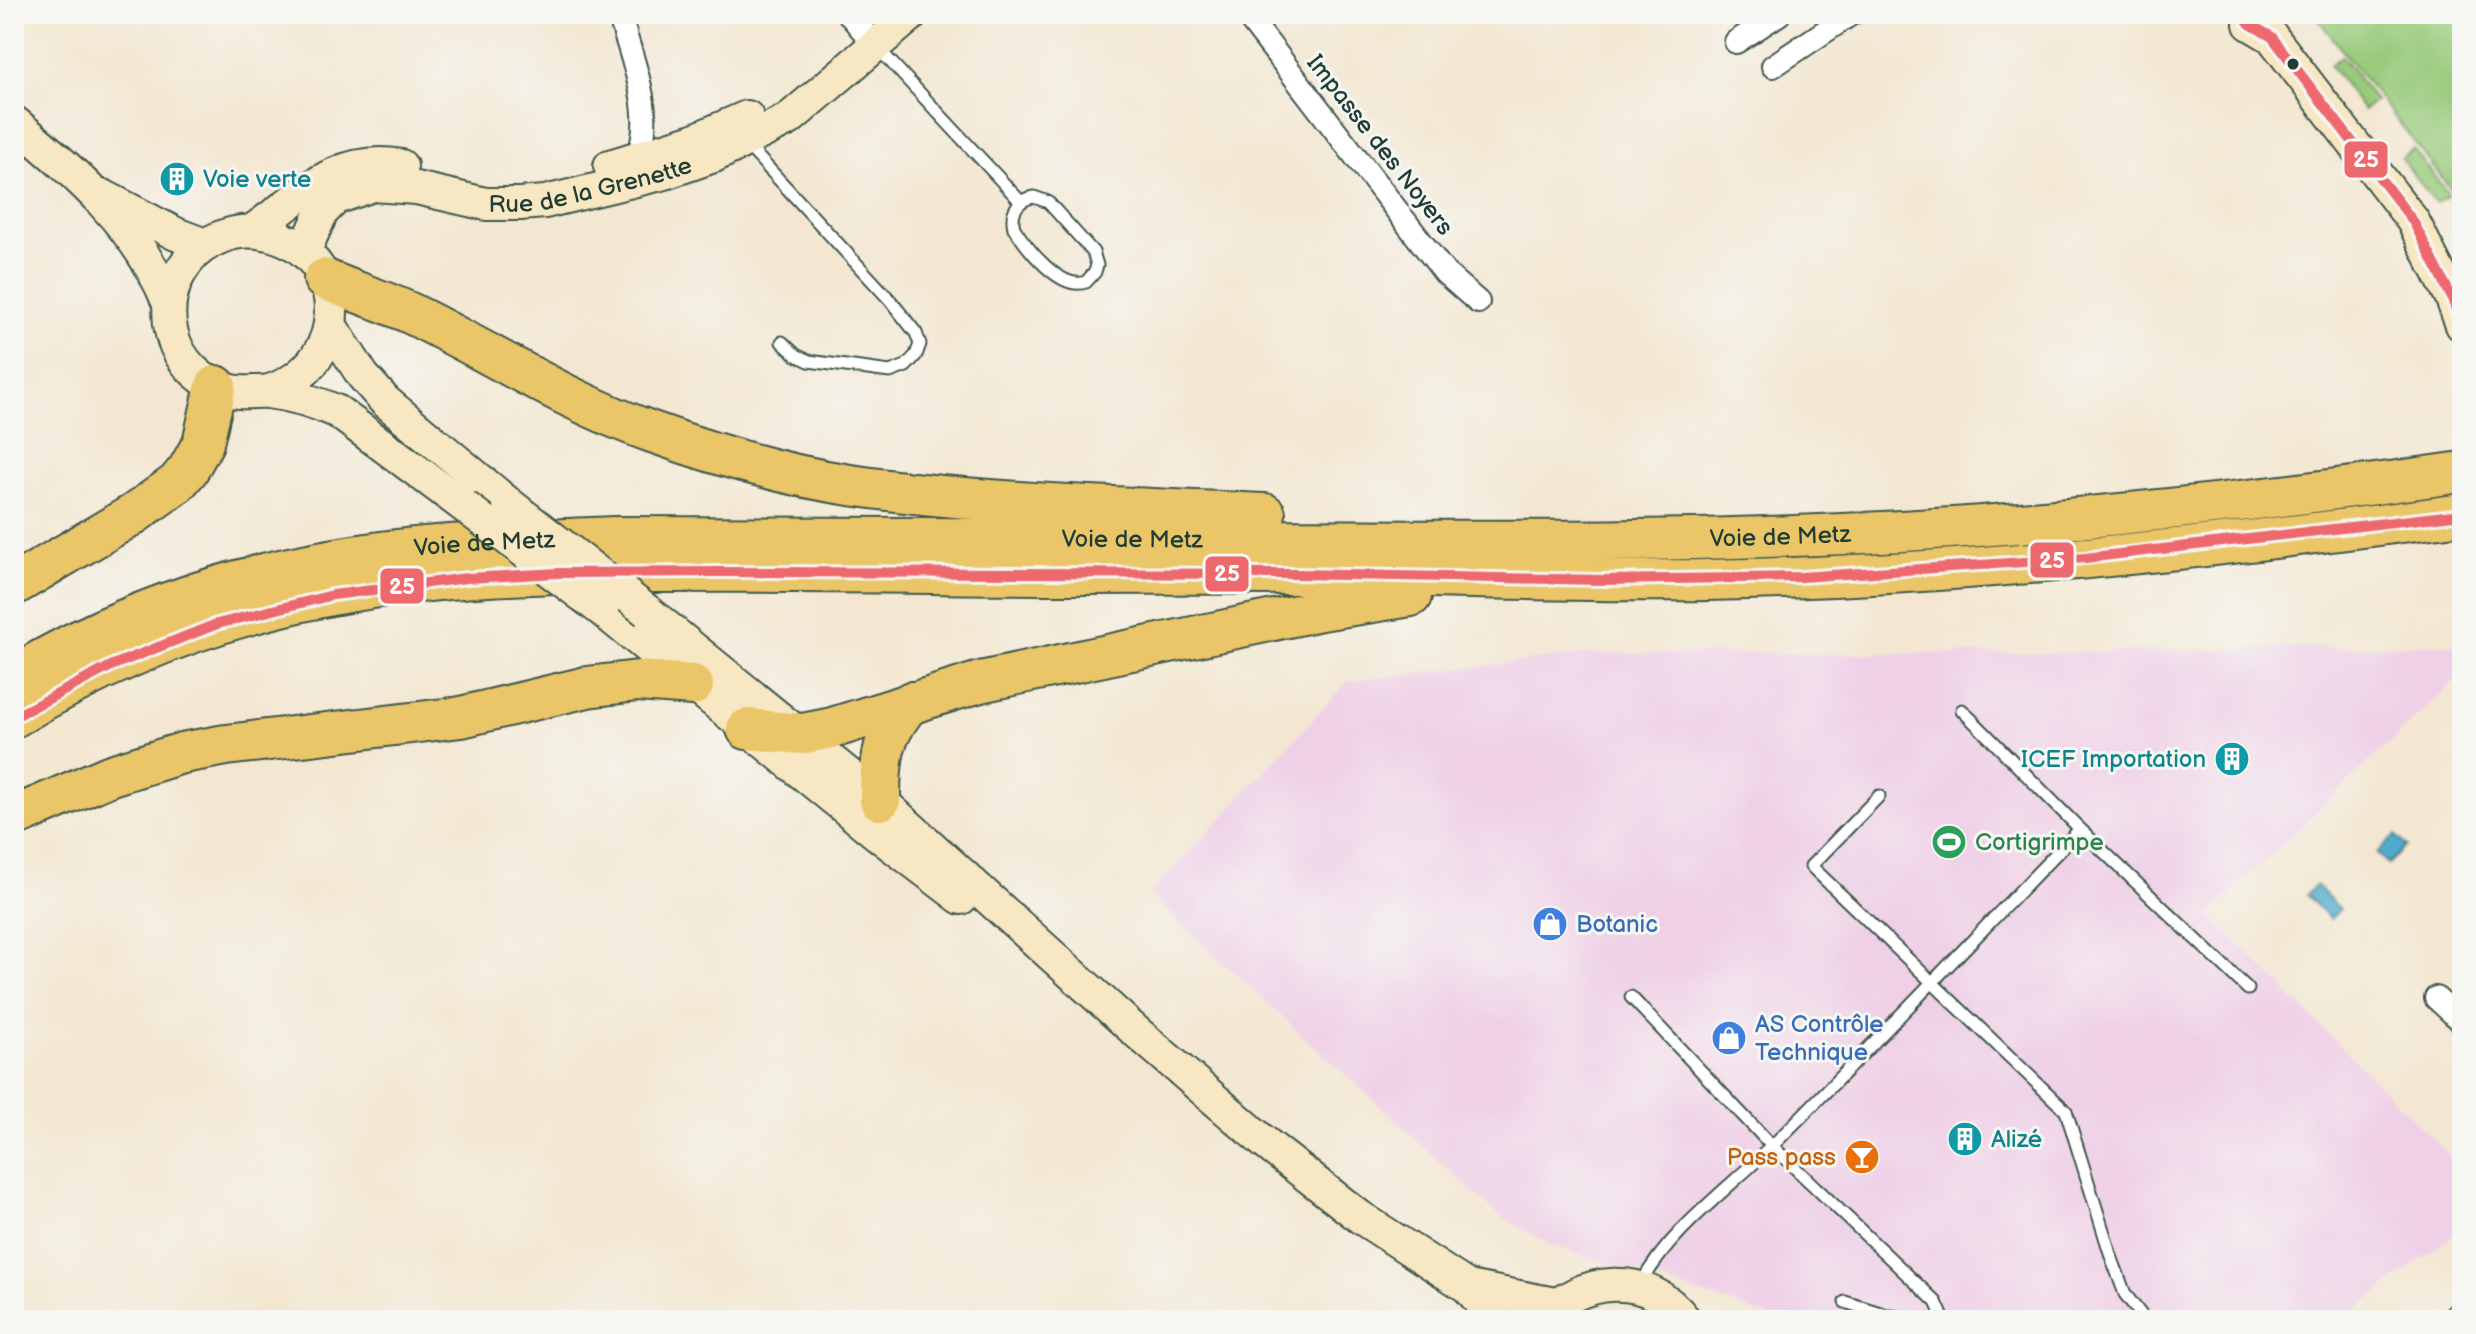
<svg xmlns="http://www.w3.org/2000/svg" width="2476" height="1334" font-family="'Balsamiq Sans',sans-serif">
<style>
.built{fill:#efd0e7}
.green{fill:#99cb7b;stroke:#5c8458;stroke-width:2}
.water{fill:#4faacd;stroke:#377480;stroke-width:2}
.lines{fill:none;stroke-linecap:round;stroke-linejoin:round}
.lane-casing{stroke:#3f564c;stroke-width:15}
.street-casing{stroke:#3f564c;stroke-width:26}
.secondary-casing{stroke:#3f564c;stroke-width:36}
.highway-casing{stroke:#3f564c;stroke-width:44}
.lane{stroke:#fff;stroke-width:11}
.street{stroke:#fff;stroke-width:22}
.secondary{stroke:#f7e8c3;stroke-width:32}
.highway{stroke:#eac669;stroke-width:40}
.secondary-bridge-casing{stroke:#3f564c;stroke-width:36;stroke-linecap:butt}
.secondary-bridge{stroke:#f7e8c3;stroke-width:32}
.bus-1-casing{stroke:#f6f6f2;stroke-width:16}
.bus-1{stroke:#ed696e;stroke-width:10}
.bus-dot{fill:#1f3d34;stroke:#f6f6f2;stroke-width:3}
.labels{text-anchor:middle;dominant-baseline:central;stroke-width:6;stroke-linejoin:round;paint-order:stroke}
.street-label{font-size:24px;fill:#1f3d34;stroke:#f6f6f2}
.culture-label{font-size:24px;fill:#0d838f;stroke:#f6f6f2;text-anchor:start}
.leisure-label{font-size:24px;fill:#27864d;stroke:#f6f6f2;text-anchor:start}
.shop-label{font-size:24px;fill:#366cbe;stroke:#f6f6f2;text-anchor:start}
.food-label{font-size:24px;fill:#c56008;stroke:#f6f6f2;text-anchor:end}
.line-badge{stroke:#f6f6f2;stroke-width:3}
.badge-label{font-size:22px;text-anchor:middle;font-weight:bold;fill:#fff}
</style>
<rect width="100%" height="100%" fill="#f6f6f2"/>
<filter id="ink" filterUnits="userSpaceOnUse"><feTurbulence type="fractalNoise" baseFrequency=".0125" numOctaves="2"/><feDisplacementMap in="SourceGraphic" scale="16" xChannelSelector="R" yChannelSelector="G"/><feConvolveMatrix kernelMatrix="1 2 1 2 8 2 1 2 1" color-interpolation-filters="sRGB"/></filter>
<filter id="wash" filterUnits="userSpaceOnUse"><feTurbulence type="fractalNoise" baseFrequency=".006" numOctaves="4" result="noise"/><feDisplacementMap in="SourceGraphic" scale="32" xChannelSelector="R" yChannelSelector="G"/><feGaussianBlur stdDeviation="1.8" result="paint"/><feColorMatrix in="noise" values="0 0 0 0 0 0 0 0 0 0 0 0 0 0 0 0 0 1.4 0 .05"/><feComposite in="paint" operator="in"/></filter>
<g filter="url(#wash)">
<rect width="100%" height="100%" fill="#f3e7d2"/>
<path class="built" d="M2462,644V674L2209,914L2462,1168V1228L2342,1320H1781L1551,1245L1497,1214L1150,895L1348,681L1591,654L2056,653Z"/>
<g class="green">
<path d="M2462,14V203L2314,14Z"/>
<path d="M2342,56L2375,101L2363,110L2330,65Z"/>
<path d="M2413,149L2449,195L2436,203L2401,158Z"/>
</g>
<g class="water">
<path d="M2395,835L2407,846L2388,864L2377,853Z"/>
<path d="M2316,885L2340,909L2330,919L2306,895Z"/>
</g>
</g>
<g filter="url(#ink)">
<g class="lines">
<defs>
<g id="lane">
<path d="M877,47L1021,202"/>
<path d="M747,145L890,300L916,333L920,344L916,355L906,366L890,372L809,361L796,355L782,342"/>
<path d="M1034,197L1048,202L1093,252L1097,265L1095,272L1086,282C1060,291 1027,248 1014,228C1010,212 1018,199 1034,197Z"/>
<path d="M1962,710L2080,829"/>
<path d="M1879,796L1811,866L2066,1111L2111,1256L2125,1294L2145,1320"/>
<path d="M1631,997L1772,1146L1936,1302L1944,1320"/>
<path d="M1640,1286C1669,1230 1730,1188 1774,1144C1877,1041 1978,934 2080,829L2248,989"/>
<path d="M1845,1302L1890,1316L1928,1320"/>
</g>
<g id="street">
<path d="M619,14C631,57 657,116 637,157"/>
<path d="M849,14L875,45"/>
<path d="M1246,14L1445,273L1478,302"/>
<path d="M1736,42L1779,14"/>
<path d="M1773,66L1851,14"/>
<path d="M2436,998L2462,1022"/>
</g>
<g id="secondary">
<path d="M2250,24L2272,37L2413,221L2451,296L2462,325"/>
<path d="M14,122C76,173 139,228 169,304"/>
<path d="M610,166L694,140L747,117"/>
<path d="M103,196L176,234L205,245"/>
<path d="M252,231C300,198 336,154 401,166"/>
<path id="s1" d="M304,252L322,212L336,198L373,185L416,188L486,204H520L545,202L665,173L714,156L789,119L912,14"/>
<path d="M330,325L363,376L385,401L509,504"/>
<path d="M266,392C357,365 351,244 257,232C232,229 203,241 187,262C172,282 166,305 171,330C177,360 202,385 232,391C244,394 256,391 268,392C292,395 316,402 338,412L464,506"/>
<path d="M603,611L882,838L961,898"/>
<path d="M647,611L880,800L1132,1028L1264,1142L1360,1217L1468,1287L1496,1320"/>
<path d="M1468,1287L1555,1304"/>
<path d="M1540,1320C1581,1277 1646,1269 1685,1320"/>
<path d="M2459,1320L2462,1317"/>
</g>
<g id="highway">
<path d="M324,279C354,292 385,301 414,315C493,354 568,402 652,432C716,455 783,475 850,485C987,505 1127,507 1265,514"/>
<path d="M14,585L134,514L177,483L188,470L203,443L216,386"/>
<path id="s2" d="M14,676C139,600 281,561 425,547C487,541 551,540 614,537C822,538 1029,538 1237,540C1470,541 1703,544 1935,529C2111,518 2287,497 2462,472"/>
<path d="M14,717C99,666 192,627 289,604C406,576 528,572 648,572C743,571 839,572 934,573C1055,575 1175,573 1295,574C1432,576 1569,582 1706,580C1959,576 2211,548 2462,514"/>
<path d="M747,729L802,734L832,728L980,682L1321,610L1411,596"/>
<path d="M880,800C880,757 882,735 911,702"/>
<path d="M14,817L111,775L182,753L226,745L461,717L587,687L638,681L693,685"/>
</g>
</defs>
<use href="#lane" class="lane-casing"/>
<use href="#street" class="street-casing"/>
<use href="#secondary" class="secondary-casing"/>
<use href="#highway" class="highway-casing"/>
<use href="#lane" class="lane"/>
<use href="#street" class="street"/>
<use href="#secondary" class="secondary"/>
<use href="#highway" class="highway"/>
<defs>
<g id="secondary-bridge">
<path d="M509,504L647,611"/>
<path d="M464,506L603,611"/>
</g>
</defs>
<use href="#secondary-bridge" class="secondary-bridge-casing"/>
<use href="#secondary-bridge" class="secondary-bridge"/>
<defs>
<g id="bus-1">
<path d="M2242,14L2250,24L2272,37L2413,221L2451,296L2462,325"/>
<path d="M14,717L113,665L217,624L333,595L467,578L558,573L719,572L1295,574L1603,580L1801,577L2085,558L2462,514"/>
</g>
</defs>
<use href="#bus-1" class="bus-1-casing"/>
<use href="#bus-1" class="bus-1"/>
</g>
</g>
<defs>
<symbol id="building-disc" viewBox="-11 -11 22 22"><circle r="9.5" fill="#0f9aa8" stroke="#f6f6f2"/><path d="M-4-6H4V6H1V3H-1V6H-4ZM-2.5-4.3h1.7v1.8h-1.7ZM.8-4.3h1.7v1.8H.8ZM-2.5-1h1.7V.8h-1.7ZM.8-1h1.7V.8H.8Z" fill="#fff"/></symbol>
<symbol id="stadium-disc" viewBox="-11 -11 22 22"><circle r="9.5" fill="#2e9e5b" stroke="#f6f6f2"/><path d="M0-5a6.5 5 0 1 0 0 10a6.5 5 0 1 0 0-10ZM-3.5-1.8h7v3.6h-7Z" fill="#fff"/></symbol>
<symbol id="shop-disc" viewBox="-11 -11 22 22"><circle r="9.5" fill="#3f7fe0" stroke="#f6f6f2"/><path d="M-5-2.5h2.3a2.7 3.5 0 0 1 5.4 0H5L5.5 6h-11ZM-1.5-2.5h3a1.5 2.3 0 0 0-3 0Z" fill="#fff"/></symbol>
<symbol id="bar-disc" viewBox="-11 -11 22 22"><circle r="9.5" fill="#e8710a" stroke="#f6f6f2"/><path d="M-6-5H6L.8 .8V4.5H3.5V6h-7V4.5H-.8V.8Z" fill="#fff"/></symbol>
</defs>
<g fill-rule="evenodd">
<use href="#building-disc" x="157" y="159" width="40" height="40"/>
<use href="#building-disc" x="2212" y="739" width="40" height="40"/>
<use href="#stadium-disc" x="1929" y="822" width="40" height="40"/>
<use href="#shop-disc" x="1530" y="904" width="40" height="40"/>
<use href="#shop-disc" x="1709" y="1018" width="40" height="40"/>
<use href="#building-disc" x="1945" y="1119" width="40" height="40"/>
<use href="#bar-disc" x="1842" y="1137" width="40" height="40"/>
</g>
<circle class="bus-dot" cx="2293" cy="64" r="7"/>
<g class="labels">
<g class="street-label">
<text transform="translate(1380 145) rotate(52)">Impasse des Noyers</text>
<text stroke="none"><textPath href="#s1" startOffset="324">Rue de la Grenette</textPath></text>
<text stroke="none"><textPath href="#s2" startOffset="1790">Voie de Metz</textPath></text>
<text stroke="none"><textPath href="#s2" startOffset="1142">Voie de Metz</textPath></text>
<text stroke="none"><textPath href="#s2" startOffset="494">Voie de Metz</textPath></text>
</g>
<g class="culture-label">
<text x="203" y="179">Voie verte</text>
<text x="2206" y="759" text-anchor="end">ICEF Importation</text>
<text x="1991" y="1139">Alizé</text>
</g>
<g class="leisure-label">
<text x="1975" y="842">Cortigrimpe</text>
</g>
<g class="shop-label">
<text x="1576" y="924">Botanic</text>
<text x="1755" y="1024">AS Contrôle<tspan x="1755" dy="28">Technique</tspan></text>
</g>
<g class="food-label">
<text x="1836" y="1157">Pass pass</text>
</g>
</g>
<g class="line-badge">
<rect x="2343" y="140" width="46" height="39" rx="8" fill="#ed696e"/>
<rect x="2029" y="541" width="46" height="38" rx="8" fill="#ed696e"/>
<rect x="1204" y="555" width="46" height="38" rx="8" fill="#ed696e"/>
<rect x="379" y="567" width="46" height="38" rx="8" fill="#ed696e"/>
</g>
<g class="badge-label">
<text x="2366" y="167">25</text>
<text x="2052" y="568">25</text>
<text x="1227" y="581">25</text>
<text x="402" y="594">25</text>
</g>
<rect width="2476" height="1334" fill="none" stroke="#f6f6f2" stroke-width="48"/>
</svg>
